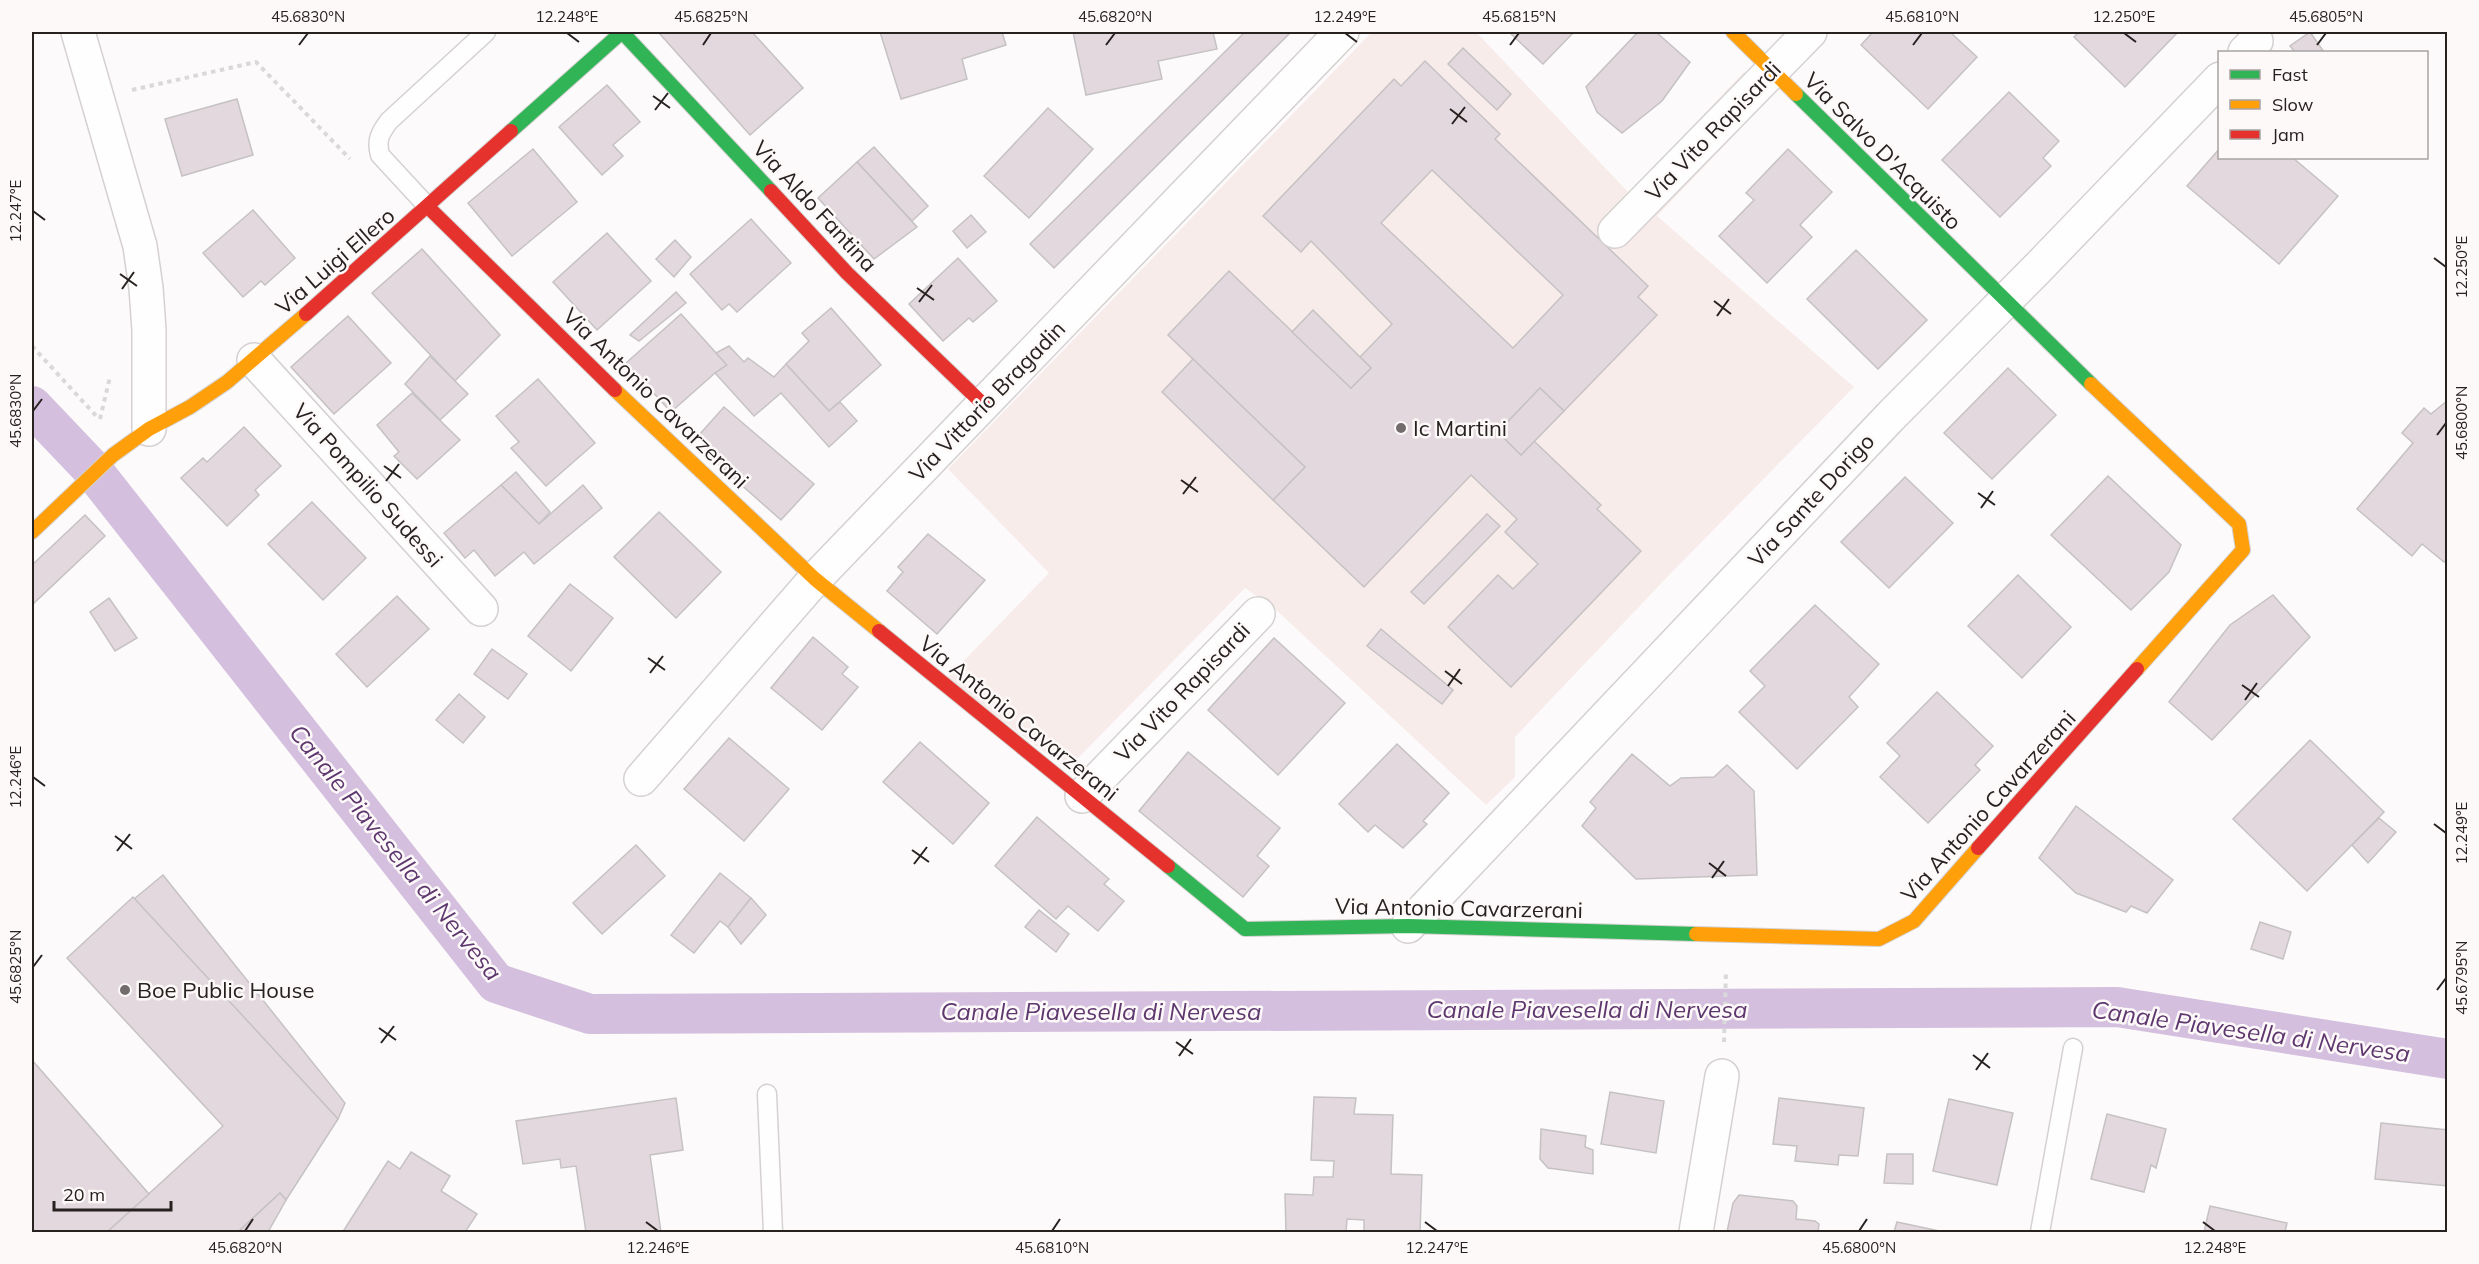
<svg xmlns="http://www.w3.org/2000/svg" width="2479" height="1264" font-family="Mulish,sans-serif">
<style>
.built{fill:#f8eceb}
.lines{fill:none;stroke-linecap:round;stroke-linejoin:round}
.canal{stroke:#d4bfde;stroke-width:40}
.building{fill:#e3d8dd;stroke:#c6c2c4;stroke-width:1.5;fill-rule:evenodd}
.lane-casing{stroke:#d5d1d1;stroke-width:21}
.street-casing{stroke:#d5d1d1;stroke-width:36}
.fast-casing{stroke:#d5d1d1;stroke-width:16}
.slow-casing{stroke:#d5d1d1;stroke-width:16}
.jam-casing{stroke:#d5d1d1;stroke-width:16}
.path{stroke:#d9d9d9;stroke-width:4;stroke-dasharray:4.5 4.5;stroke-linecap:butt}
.lane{stroke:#fffefe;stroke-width:18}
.street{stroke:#fffefe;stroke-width:33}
.fast{stroke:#30b455;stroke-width:14}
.slow{stroke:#ff9f0a;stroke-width:14}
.jam{stroke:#e5322d;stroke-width:14}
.ticks{fill:none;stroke:#272120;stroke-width:2}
.poi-dot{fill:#726d6c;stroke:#fdf9f9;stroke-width:2}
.labels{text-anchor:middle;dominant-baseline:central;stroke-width:5;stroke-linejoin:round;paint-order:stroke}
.street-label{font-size:22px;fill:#272120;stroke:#fdf9f9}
.poi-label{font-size:22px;fill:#272120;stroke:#fdf9f9;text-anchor:start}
.water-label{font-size:24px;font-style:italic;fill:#5d376e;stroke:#fdf9f9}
.neatline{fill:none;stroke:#272120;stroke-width:2}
.ticks-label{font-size:15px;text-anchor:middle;fill:#272120}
</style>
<rect width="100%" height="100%" fill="#fcfafa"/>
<path class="built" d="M1372,32H1476L1629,193L1744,72L1770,98L1657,216L1854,387L1672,572L1515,737V777L1486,805L1274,608L1245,588L1076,760L1058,762L946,679L1049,573L948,469Z"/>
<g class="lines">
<path class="canal" d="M32,406L91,468L496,983L590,1014L2117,1007L2448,1059"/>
</g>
<g class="building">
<path d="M661,32H752L803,88L750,135L659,33Z"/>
<path d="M880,32H1002L1006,45L962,59L967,79L901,99Z"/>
<path d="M1073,32H1213L1217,49L1158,61L1162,79L1086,95Z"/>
<path d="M1245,32H1291L1054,268L1030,244Z"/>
<path d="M1509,32H1574L1543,64Z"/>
<path d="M1638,32H1656L1690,62L1662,101L1622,133L1597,112L1586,87Z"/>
<path d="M1873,32H1950L1977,57L1928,109L1861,45Z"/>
<path d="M2079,32H2178L2125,87L2074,37Z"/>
<path d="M2310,32L2324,52H2295L2290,46Z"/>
<path d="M1463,48L1511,94L1497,110L1448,64Z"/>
<path d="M1425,61L1500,134L1495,139L1648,286L1638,297L1657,315L1564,411L1540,388L1498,432L1521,455L1534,441L1601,505L1597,509L1641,551L1511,687L1448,627L1498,575L1513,589L1538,564L1505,532L1517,519L1471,475L1364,587L1273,500L1305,467L1168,335L1229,271L1351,388L1371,368L1360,357L1392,324L1311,241L1301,252L1263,216L1394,79L1401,86ZM1432,170L1563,295L1513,348L1381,223Z"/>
<path d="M607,85L640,122L613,145L623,156L602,175L559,127Z"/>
<path d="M2009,92L2059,141L2043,158L2051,166L2000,217L1942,160Z"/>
<path d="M237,99L253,155L182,176L165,119Z"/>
<path d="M1048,108L1093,149L1029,218L984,176Z"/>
<path d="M874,147L928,206L912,221L857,162Z"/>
<path d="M2220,148V158H2293L2338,196L2279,264L2187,186Z"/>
<path d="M533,149L577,202L512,256L468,203Z"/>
<path d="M1788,149L1832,192L1800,225L1812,237L1767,283L1719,236L1754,200L1746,193Z"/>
<path d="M857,162L917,227L874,259L818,198Z"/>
<path d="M253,210L295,258L265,285L261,281L243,297L203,253Z"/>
<path d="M971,215L986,232L967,248L953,231Z"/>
<path d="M751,219L791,263L737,312L729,304L722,310L690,274Z"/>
<path d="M607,233L651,281L597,330L553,282Z"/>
<path d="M675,240L691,257L674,277L656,259Z"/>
<path d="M422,249L500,335L455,381L372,293Z"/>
<path d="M1856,250L1927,320L1878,369L1807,299Z"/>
<path d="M958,258L997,301L973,322L969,318L943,341L909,304Z"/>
<path d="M676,292L686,303L639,341L630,335Z"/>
<path d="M831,308L881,365L829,411L786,364L809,341L802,333Z"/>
<path d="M1313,310L1371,368L1351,388L1292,332Z"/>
<path d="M681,314L727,365L715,373L671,412L626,363Z"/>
<path d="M348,316L391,363L334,414L291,367Z"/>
<path d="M729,346L744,362L748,358L774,377L786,364L829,411L840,402L857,421L829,447L781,393L754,416L715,373L727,365L716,353Z"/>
<path d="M430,356L468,394L440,420L405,384Z"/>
<path d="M1193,359L1305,467L1273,500L1162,392Z"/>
<path d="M2008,368L2056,415L1992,479L1944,433Z"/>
<path d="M538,379L595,443L546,486L511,448L519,442L496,416Z"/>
<path d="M1540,388L1564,411L1521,455L1498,432Z"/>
<path d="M412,393L460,440L417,479L394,456L399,452L377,425Z"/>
<path d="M2448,400V558L2444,562L2422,544L2412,556L2357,509L2413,443L2402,433L2424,408L2431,414Z"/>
<path d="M724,407L814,484L781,520L704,452L709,445L699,435Z"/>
<path d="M244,427L281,466L255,490L259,495L227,526L181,478L203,458L207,462Z"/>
<path d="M516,472L550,512L539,524L501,485Z"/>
<path d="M2108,476L2181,545L2169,572L2131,610L2051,535Z"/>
<path d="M1905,477L1953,523L1889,588L1841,542Z"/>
<path d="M501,485L539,524L583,485L602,508L534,564L524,552L495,576L474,550L465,558L444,533Z"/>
<path d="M312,502L366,558L323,600L268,544Z"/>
<path d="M659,512L721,572L676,618L614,557Z"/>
<path d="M1487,514L1500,526L1424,604L1411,592Z"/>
<path d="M85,515L105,536L34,603L32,600V565Z"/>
<path d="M928,534L985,580L937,634L887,591L903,572L898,567Z"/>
<path d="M2018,575L2071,627L2022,678L1968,626Z"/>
<path d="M570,584L613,618L571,671L528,636Z"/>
<path d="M2273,595L2310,637L2212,740L2169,702L2230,625Z"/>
<path d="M397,596L429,629L367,687L336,654Z"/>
<path d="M109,598L137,638L115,651L90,612Z"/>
<path d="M1815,605L1879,664L1849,697L1858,707L1797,769L1739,712L1765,686L1750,671Z"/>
<path d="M1381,629L1453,690L1442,704L1367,646Z"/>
<path d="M813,637L848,667L842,674L858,687L822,730L771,688Z"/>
<path d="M1274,638L1345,703L1278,775L1208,710Z"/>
<path d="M492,649L527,674L508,699L474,674Z"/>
<path d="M1937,692L1993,746L1975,765L1980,770L1928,823L1880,777L1900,756L1887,743Z"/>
<path d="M459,694L485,717L463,743L436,720Z"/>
<path d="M729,738L789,789L744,841L684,789Z"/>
<path d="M2310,740L2384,812L2307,891L2233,819Z"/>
<path d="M920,742L989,803L953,844L883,782Z"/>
<path d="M1397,744L1449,793L1423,821L1427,824L1403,848L1375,825L1368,832L1339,804Z"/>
<path d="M1188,752L1280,828L1257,856L1269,866L1243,897L1139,811Z"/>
<path d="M1632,754L1670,786L1681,778L1714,777L1727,765L1754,791L1757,875L1636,879L1582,826L1596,808L1590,802Z"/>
<path d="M2076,806L2173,880L2147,913L2131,906L2126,912L2076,893L2039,858Z"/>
<path d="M1037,817L1109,879L1104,884L1124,901L1098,931L1068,906L1056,919L995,866Z"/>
<path d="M2379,818L2396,832L2368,863L2352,845Z"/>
<path d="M636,845L665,876L602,934L573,903Z"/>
<path d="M720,873L751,898L728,927L720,921L694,953L671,935Z"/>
<path d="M163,875L345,1103L338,1119L134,899Z"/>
<path d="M133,897L338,1119L286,1200L280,1193L238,1232H107L223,1126L67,958Z"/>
<path d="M751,898L766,915L741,944L728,927Z"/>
<path d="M1039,910L1069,934L1056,952L1025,927Z"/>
<path d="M2260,922L2291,932L2283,959L2251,949Z"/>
<path d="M32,1060L149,1194L107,1232H33L32,1230Z"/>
<path d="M1610,1092L1664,1101L1656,1153L1601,1144Z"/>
<path d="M1314,1097L1356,1098L1354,1114L1393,1115L1391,1174L1422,1175L1420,1232L1364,1231V1220L1347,1219L1346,1232H1286L1285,1194L1313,1195L1314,1177H1333L1334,1161L1311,1160Z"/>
<path d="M676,1098L683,1150L650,1155L661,1232H586L576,1166L561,1168L560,1159L523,1164L516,1121Z"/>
<path d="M1779,1098L1864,1108L1858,1156L1839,1155L1838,1165L1795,1161L1797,1146L1773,1144Z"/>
<path d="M1949,1099L2013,1113L1997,1185L1933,1171Z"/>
<path d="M2107,1114L2166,1129L2156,1168L2151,1165L2144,1192L2091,1179Z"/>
<path d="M2381,1123L2448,1130V1186L2375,1179Z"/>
<path d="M1541,1129L1586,1136L1585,1147L1593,1150V1174L1548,1168L1540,1159Z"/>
<path d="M411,1152L450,1176L441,1191L477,1214L465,1232H348L344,1230L388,1161L400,1169Z"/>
<path d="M1887,1154H1913V1184L1884,1183Z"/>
<path d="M280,1193L286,1200L268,1232H238Z"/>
<path d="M1739,1195L1793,1201L1797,1206L1796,1219L1815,1221L1819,1224L1818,1232H1727L1733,1203Z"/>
<path d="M2210,1206L2287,1223L2285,1232H2204Z"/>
<path d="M1897,1222L1944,1232H1894Z"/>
</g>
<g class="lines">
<defs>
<g id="lane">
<path d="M428,207L380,155C376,140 380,133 389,121L486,32"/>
<path d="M767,1094L773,1232"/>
<path d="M2040,1232L2073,1048"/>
</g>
<g id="street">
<path d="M78,32L140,246L146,288L149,330V429"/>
<path d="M2245,52L2256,41"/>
<path d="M1615,231L1810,32"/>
<path d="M254,360L481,609"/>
<path d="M641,779L815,579L1342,32"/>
<path d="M1082,796L1258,614"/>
<path d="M1408,926L1890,417L2036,270L2220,79"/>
<path d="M1696,1232L1722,1076"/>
</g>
<g id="fast">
<path d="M1796,94L2091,384"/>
<path d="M511,131L622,32L771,191"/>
<path d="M1168,866L1245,929L1408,926L1696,934"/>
</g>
<g id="slow">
<path d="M1733,32L1796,94"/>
<path d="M2091,384L2239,524L2243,550L2137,669"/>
<path d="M615,390L815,579L879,631"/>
<path d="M32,532L113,455L149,429L190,407L227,382L306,314"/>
<path d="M1696,934L1879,939L1914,921L1978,848"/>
</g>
<g id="jam">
<path d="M771,191L847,273L983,404"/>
<path d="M428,207L615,390"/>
<path d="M306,314L511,131"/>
<path d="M879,631L1168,866"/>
<path d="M1978,848L2137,669"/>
</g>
</defs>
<use href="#lane" class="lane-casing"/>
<use href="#street" class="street-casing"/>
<use href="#fast" class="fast-casing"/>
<use href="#slow" class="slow-casing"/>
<use href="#jam" class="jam-casing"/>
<g class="path">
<path d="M132,90L256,62L350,159"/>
<path d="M32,346L99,419"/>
<path d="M100,419L110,377"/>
<path d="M1724,1042L1726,971"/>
</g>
<use href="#lane" class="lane"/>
<use href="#street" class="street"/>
<use href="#fast" class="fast"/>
<use href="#slow" class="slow"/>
<use href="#jam" class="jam"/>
</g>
<path class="ticks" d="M567,33L579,42M1345,33L1357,42M2124,33L2136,42M299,45L308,33M703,45L711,33M1106,45L1115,33M1510,45L1519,33M1913,45L1922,33M2317,45L2326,33M653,96L670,108M1450,109L1467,122M655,110L668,93M1452,124L1465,107M33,211L45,220M2434,258L2446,267M120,274L137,286M917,288L934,300M122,289L134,272M1714,301L1731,314M919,302L932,285M1717,316L1729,299M33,411L42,399M2437,435L2446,423M384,466L401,478M1181,480L1198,492M386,481L399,464M1978,493L1995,505M1183,494L1196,477M1981,508L1993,491M648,658L665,670M1445,671L1462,684M650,673L663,656M2242,685L2259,697M1448,686L1460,669M2245,700L2257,683M33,777L45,786M2434,824L2446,833M115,836L132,849M912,850L929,862M117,851L130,834M1709,863L1726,876M914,864L927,847M1712,878L1724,861M33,967L42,955M2437,990L2446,978M379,1028L396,1040M1176,1042L1193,1054M381,1043L394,1026M1973,1055L1990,1068M1179,1056L1191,1039M1976,1070L1988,1053M646,1222L658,1231M1425,1222L1437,1231M2203,1222L2215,1231M245,1231L253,1219M1052,1231L1060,1219M1859,1231L1867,1219"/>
<g class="poi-dot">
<circle cx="1401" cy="428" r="6"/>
<circle cx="125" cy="990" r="6"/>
</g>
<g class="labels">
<g class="street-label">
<text transform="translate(1713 131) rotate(-46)">Via Vito Rapisardi</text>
<text transform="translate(1883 151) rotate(45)">Via Salvo D'Acquisto</text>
<text transform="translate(815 206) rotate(47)">Via Aldo Fantina</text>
<text transform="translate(335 261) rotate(-41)">Via Luigi Ellero</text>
<text transform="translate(656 398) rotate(44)">Via Antonio Cavarzerani</text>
<text transform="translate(987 401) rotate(-46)">Via Vittorio Bragadin</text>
<text transform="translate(368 485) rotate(48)">Via Pompilio Sudessi</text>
<text transform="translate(1811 500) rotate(-47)">Via Sante Dorigo</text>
<text transform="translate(1182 692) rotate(-46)">Via Vito Rapisardi</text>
<text transform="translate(1019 718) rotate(39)">Via Antonio Cavarzerani</text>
<text transform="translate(1988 806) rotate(-48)">Via Antonio Cavarzerani</text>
<text transform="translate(1459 908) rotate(1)">Via Antonio Cavarzerani</text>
</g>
<g class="poi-label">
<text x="1413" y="428">Ic Martini</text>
<text x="137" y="990">Boe Public House</text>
</g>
<g class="water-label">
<text transform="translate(396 852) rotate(51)">Canale Piavesella di Nervesa</text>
<text x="1587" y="1009">Canale Piavesella di Nervesa</text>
<text x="1101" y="1011">Canale Piavesella di Nervesa</text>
<text transform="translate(2251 1031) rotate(8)">Canale Piavesella di Nervesa</text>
</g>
</g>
<rect width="2479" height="1264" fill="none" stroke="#fdf9f9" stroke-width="66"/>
<rect x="2218" y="51" width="210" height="108" fill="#fdf9f9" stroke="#a7a3a2" stroke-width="1.5"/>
<rect x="2230" y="70" width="30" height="9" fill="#30b455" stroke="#a7a3a2" stroke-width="1.5"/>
<text x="2272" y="81" font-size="18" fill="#272120">Fast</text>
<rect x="2230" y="100" width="30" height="9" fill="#ff9f0a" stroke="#a7a3a2" stroke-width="1.5"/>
<text x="2272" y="111" font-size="18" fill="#272120">Slow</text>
<rect x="2230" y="130" width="30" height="9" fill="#e5322d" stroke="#a7a3a2" stroke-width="1.5"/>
<text x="2272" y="141" font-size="18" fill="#272120">Jam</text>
<path d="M54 1201v9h117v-9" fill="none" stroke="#272120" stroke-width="3"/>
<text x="63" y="1201" font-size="18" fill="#272120" stroke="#fdf9f9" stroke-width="4.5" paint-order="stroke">20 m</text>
<rect x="33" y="33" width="2413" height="1198" class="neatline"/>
<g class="ticks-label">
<text x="308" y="22">45.6830°N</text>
<text x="567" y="22">12.248°E</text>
<text x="711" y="22">45.6825°N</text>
<text x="1115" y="22">45.6820°N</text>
<text x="1345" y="22">12.249°E</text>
<text x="1519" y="22">45.6815°N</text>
<text x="1922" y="22">45.6810°N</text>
<text x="2124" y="22">12.250°E</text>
<text x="2326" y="22">45.6805°N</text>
<text transform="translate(16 211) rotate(-90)" y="5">12.247°E</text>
<text transform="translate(2462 267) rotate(-90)" y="5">12.250°E</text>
<text transform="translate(16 411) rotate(-90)" y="5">45.6830°N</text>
<text transform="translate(2462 423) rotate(-90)" y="5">45.6800°N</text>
<text transform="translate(16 777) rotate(-90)" y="5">12.246°E</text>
<text transform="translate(2462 833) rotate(-90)" y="5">12.249°E</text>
<text transform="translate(16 967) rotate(-90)" y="5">45.6825°N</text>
<text transform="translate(2462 978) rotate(-90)" y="5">45.6795°N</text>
<text x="245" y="1253">45.6820°N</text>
<text x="658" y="1253">12.246°E</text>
<text x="1052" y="1253">45.6810°N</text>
<text x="1437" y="1253">12.247°E</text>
<text x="1859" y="1253">45.6800°N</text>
<text x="2215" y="1253">12.248°E</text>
</g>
</svg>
